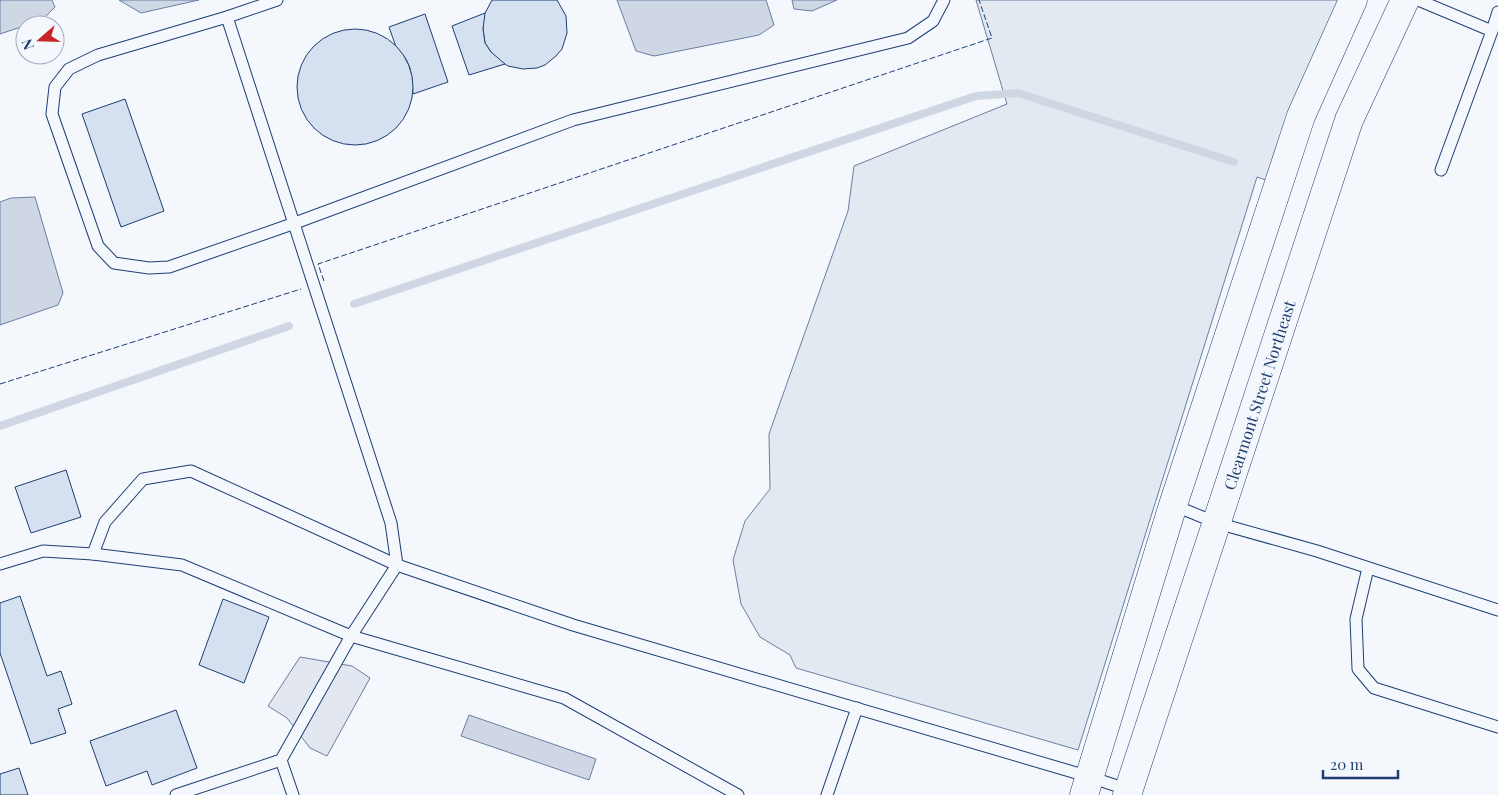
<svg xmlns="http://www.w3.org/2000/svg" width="1498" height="795" font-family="'Playfair Display',serif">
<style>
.green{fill:#e3e9f0;stroke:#687fa3}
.parking{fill:#e3e8f0;stroke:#687fa3}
.water{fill:#cfd7e4;stroke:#687fa3}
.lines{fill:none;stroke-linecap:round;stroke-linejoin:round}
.stream{stroke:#cfd7e4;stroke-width:8}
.building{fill:#d5e0f0;stroke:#1d3f73}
.service-casing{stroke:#1d3f73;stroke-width:13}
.tertiary-casing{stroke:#1d3f73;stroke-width:29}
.service{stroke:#f4f7fb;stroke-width:11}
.tertiary{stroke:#f4f7fb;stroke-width:28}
.fence{stroke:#1d3f73;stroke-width:1;stroke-dasharray:6 2.5;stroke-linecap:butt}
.labels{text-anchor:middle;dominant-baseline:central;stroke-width:4;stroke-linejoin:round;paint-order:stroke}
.street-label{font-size:16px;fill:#1d3f73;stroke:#f4f7fb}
</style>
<rect width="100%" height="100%" fill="#f4f7fb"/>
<path class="green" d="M976,0H1338L1266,180L1257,177L1078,750L796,668L790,655L760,637L741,604L733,560L745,521L770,489L769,434L848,211L854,166L1007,104Z"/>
<path class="parking" d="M300,657L352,666L370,678L327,756L310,748L287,718L268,706Z"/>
<g class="water">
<path d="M0,0H52L55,7L42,20L0,34Z"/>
<path d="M119,0H199L141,13Z"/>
<path d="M617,0H766L774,25L759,35L654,56L636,51Z"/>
<path d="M792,0H837L812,11L794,9Z"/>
<path d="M35,197L63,293L58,305L0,325V202L11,198Z"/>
<path d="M469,715L596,759L589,780L461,736Z"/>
</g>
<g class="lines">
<g class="stream">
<path d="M354,304L976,96L1018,93L1234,162"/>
<path d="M0,426L289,326"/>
</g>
</g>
<g class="building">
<path d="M492,0H557L566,16L567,33L562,49L556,56L545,65L537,68L523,69L508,66L499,60L491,52L485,43L483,29V17Z"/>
<path d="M485,13L483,29L485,43L491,52L505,64L469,75L452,26Z"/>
<path d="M425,14L448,82L413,94L412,79L410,68L406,59L396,47L389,27Z"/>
<circle cx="355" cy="87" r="58"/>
<path d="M125,99L164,211L121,227L82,114Z"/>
<path d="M66,470L81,517L31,533L15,487Z"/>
<path d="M20,596L47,676L61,671L72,704L58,709L66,733L31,744L0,653V603Z"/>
<path d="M223,599L269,617L244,683L199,665Z"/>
<path d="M176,710L197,768L152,785L147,771L106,786L90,741Z"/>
<path d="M19,768L28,795H0V774Z"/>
</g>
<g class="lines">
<defs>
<g id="service">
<path d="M277,0L227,17L98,55L69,69L55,87L52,114L98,246L114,263L149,268L169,267L295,223L573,120L908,38L933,21L944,0"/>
<path d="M1418,0L1492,31L1441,170"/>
<path d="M1492,31L1498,12"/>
<path d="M1173,505L1217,523L1317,551L1498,610"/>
<path d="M93,554L105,522L143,479L191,471L397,565L573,625L1090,777L1129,790"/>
<path d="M0,564L43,551L93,554L182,565L351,636L564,698L738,795"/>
<path d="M1368,568L1356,619L1358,669L1374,688L1498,727"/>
<path d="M281,760L293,795"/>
<path d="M176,795L281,760L351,636L397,565L391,523L227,17"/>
<path d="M827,795L857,708"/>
</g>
<g id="tertiary">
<path d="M1084,795L1173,505L1301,116L1353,0"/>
<path d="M1127,795L1349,120L1405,0"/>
</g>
</defs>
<use href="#service" class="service-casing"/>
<use href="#tertiary" class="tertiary-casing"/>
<use href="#service" class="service"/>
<use href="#tertiary" class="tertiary"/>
<g class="fence">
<path d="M324,281L318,264L992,38L979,0"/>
<path d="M0,384L301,289"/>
</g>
</g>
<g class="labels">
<g class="street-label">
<text transform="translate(1259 395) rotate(-72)">Clearmont Street Northeast</text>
</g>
</g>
<g transform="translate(40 40) rotate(250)"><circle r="24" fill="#f4f7fb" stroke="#9eadc5"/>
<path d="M0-4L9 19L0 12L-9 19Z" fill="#c62828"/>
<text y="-8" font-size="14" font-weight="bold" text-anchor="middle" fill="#1d3f73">N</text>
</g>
<path d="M1323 770v8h75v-8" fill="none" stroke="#1d3f73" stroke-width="2.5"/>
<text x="1330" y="770" font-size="15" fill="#1d3f73" stroke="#f4f7fb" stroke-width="4" paint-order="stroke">20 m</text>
</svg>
